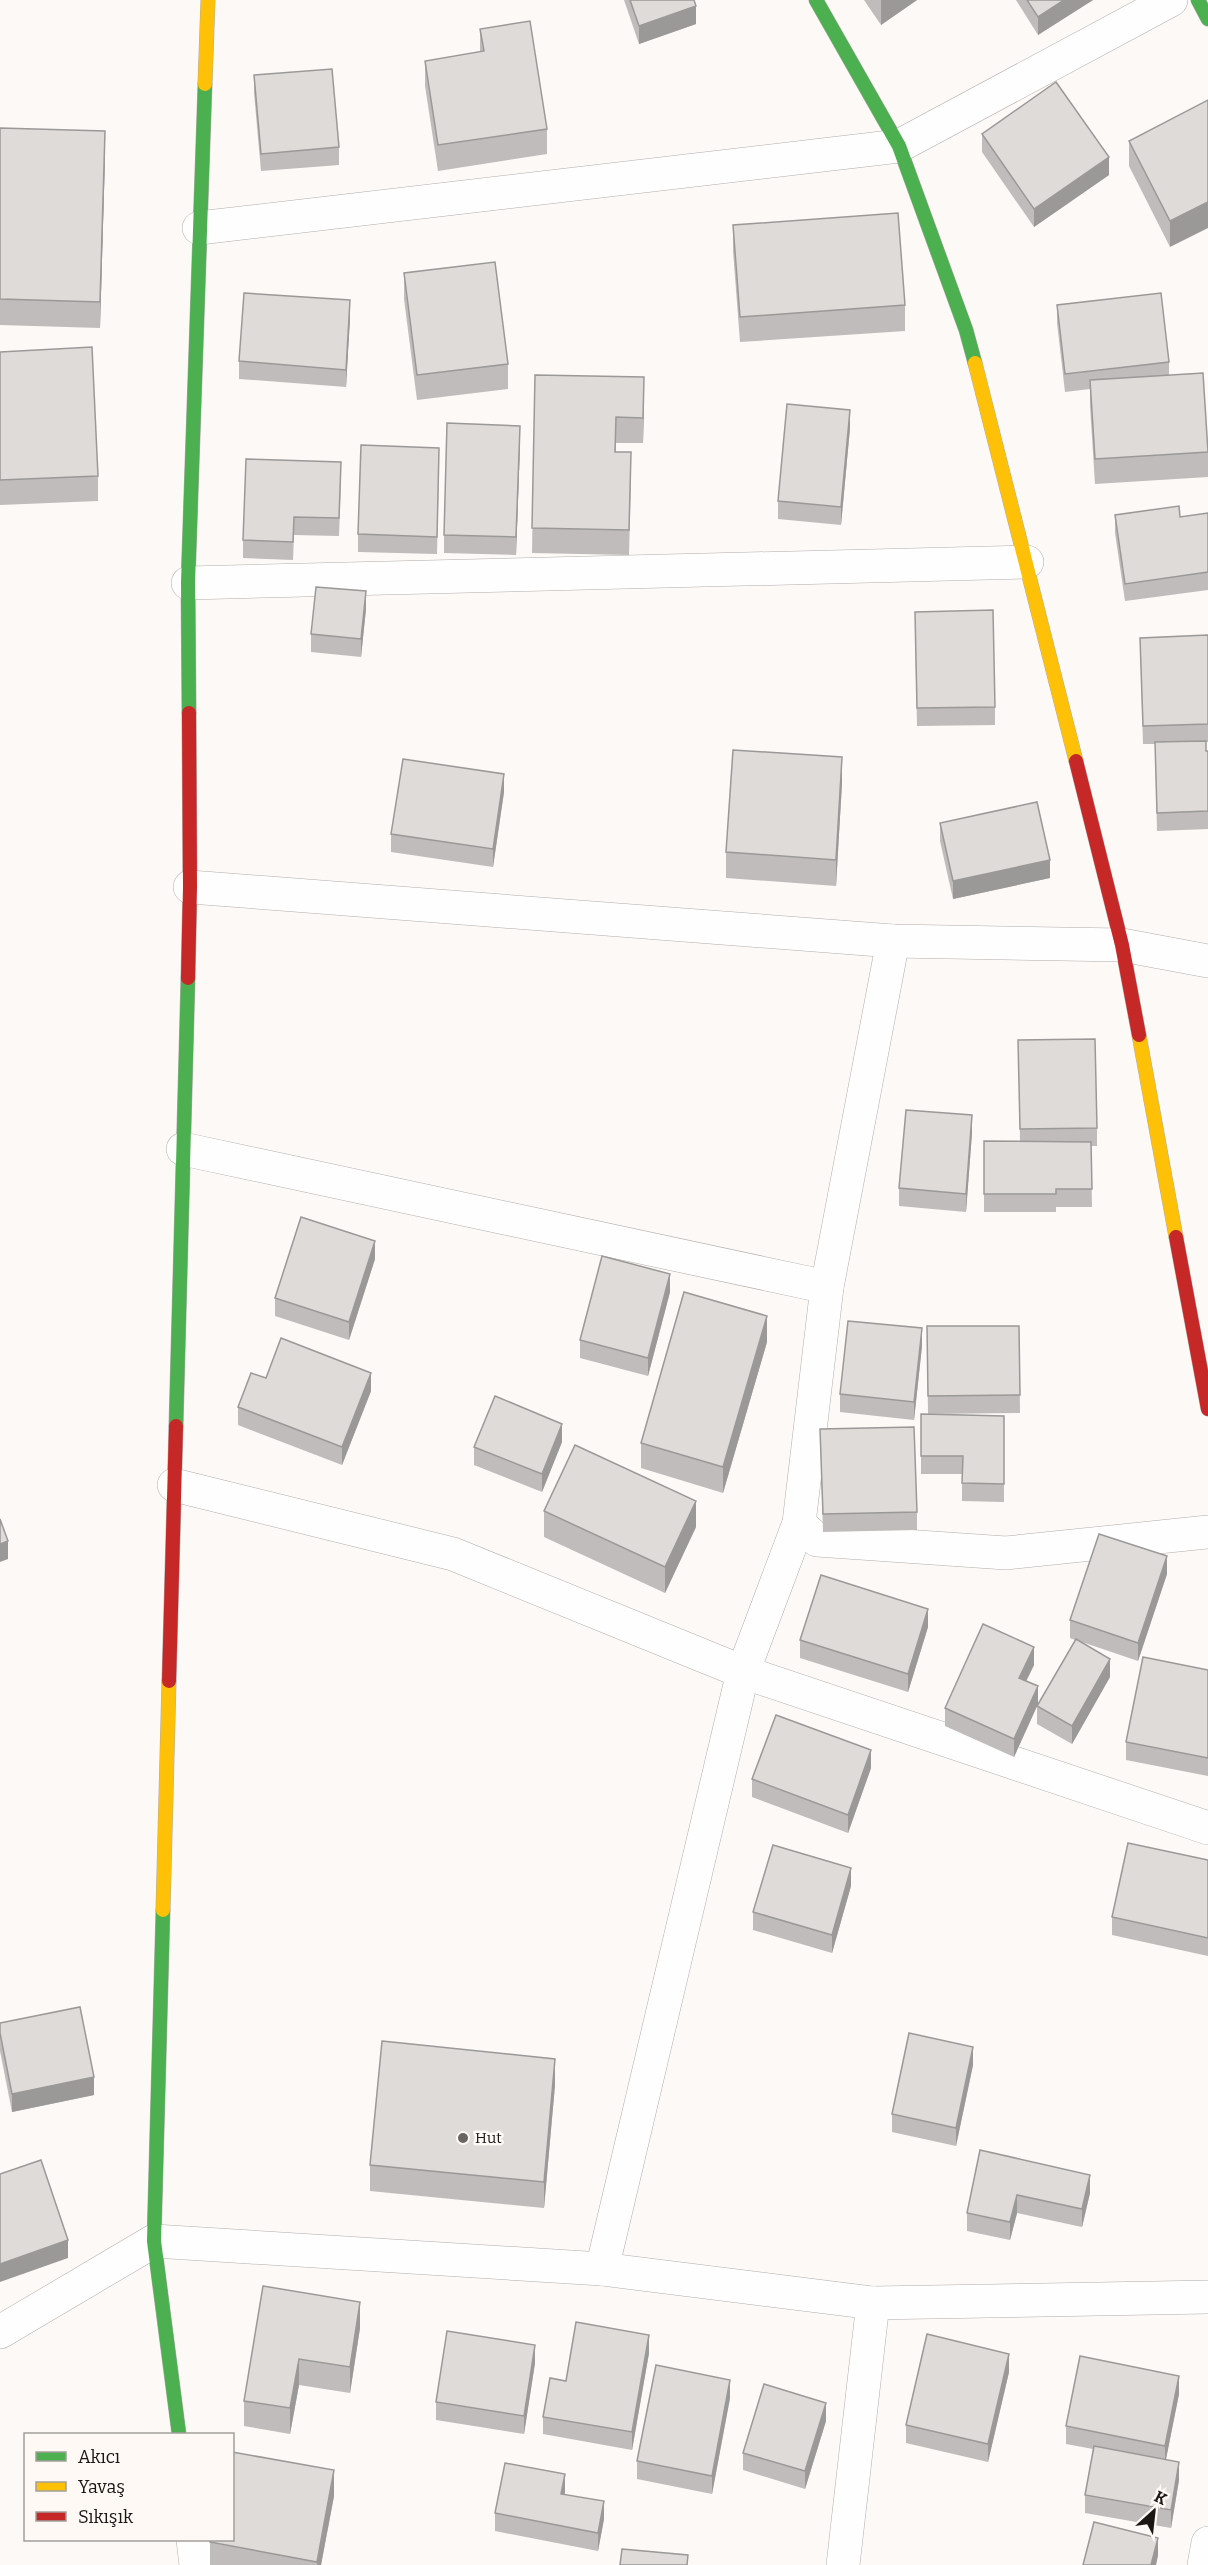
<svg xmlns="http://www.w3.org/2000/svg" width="1208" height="2565" font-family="Bitter,serif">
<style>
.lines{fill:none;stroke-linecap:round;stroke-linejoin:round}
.street-casing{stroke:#b1aeac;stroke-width:34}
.fast-casing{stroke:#b1aeac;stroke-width:15}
.slow-casing{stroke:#b1aeac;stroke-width:15}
.jam-casing{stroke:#b1aeac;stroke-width:15}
.street{stroke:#fffefe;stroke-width:33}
.fast{stroke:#4caf50;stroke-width:14}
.slow{stroke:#ffc107;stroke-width:14}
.jam{stroke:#c62828;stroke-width:14}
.wall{fill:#bfbcbb}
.shaded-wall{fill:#9b9998}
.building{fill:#dedbd9;stroke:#9b9998;stroke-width:1.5}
.poi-dot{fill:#686563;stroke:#fef9f5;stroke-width:2}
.labels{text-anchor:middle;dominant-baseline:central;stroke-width:5;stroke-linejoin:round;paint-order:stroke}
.poi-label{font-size:15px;fill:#191614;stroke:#fef9f5;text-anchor:start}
</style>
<rect width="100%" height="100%" fill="#fcf9f7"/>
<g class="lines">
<defs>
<g id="street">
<path d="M199,228L899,146L1171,0"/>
<path d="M188,583L1027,562"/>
<path d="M190,887L893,941L1122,945L1208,961"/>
<path d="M183,1149L827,1287"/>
<path d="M174,1485L453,1554L743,1672L1208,1828"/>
<path d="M799,1523L817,1540L1006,1553L1208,1532"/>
<path d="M602,2269L743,1672L799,1523L827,1287L893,941"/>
<path d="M0,2332L154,2241L602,2269L873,2303L1208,2297"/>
<path d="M193,2540L196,2565"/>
<path d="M843,2565L873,2303"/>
<path d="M1204,2565L1208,2543"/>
</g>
<g id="fast">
<path d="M816,0L899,146L966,330L975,363"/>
<path d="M1198,0L1208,19"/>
<path d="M189,713L188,583L205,84"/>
<path d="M176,1426L188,978"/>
<path d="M163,1910L154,2241L179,2434"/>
</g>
<g id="slow">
<path d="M205,84L208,0"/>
<path d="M975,363L1076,761"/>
<path d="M1139,1035L1176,1237"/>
<path d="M163,1910L169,1681"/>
</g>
<g id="jam">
<path d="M1076,761L1122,945L1139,1035"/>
<path d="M188,978L190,887L189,713"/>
<path d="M1176,1237L1208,1409"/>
<path d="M169,1681L176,1426"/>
</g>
</defs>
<use href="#street" class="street-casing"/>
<use href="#fast" class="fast-casing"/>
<use href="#slow" class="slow-casing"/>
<use href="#jam" class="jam-casing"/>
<use href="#street" class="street"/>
<use href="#fast" class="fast"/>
<use href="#slow" class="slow"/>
<use href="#jam" class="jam"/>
</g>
<g class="wall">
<path d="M624,0H694L696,24L639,44Z"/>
<path d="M864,0H917L881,25Z"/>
<path d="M1016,0H1093L1038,35Z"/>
<path d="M480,29L547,129V154L438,171L425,86V61L480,52Z"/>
<path d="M254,75L339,147V165L261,171L254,93Z"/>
<path d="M1208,100L1170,247L1129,166V141Z"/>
<path d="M0,128L105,157L100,328L0,325Z"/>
<path d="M982,134L1109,175L1034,227L982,152Z"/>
<path d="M733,225L905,305V331L740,342L733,251Z"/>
<path d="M404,273L508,364V389L417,400L404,299Z"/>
<path d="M1057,305L1169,362V375L1208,452V477L1095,484L1090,406V389L1065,392L1057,323Z"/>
<path d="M350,318L346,387L239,379V361Z"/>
<path d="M0,352L98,476V501L0,505Z"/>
<path d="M535,375L644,403L643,443H616V452L631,477L629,555L532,553Z"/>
<path d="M850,428L841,525L778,519V501Z"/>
<path d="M520,444L516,555L444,553V535Z"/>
<path d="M439,466L437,554L358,552V534Z"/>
<path d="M341,480L339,536L294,535L293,560L243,558V540Z"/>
<path d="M1208,513V590L1125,601L1115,533V515L1180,517Z"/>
<path d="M366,609L361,657L311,652V634Z"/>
<path d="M915,630L995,707V725L917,726Z"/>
<path d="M1208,635V742H1206V751H1208V829L1157,831L1155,744H1143L1140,638Z"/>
<path d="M842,783L836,886L726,878V852Z"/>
<path d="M504,792L493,867L391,852V834Z"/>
<path d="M940,823L1050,878L953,899L940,841Z"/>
<path d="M1018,1040L1097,1128V1146H1091L1092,1207H1056V1212H984V1141H1020Z"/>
<path d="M972,1133L966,1212L899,1206V1188Z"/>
<path d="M375,1259L349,1340L275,1316V1298Z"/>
<path d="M670,1292L648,1376L580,1358V1340Z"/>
<path d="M927,1326H1019L1020,1413L928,1414Z"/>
<path d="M767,1342L723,1493L641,1468V1443Z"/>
<path d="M922,1346L914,1420L840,1412V1394Z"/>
<path d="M266,1378L371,1391L342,1465L238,1425V1407Z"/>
<path d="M921,1414L1004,1416V1502L962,1501V1474H921Z"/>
<path d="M820,1429L917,1512V1530L823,1532Z"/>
<path d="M562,1442L542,1492L474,1465V1447Z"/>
<path d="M544,1511L696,1527L665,1593L544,1537Z"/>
<path d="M1167,1574L1138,1661L1079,1641L1110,1677L1072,1744L1037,1724V1706L1075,1640L1070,1638V1620Z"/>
<path d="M928,1627L908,1692L800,1658V1640Z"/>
<path d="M1034,1665L1026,1681L1038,1704L1014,1757L945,1726V1708Z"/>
<path d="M1208,1670V1776L1126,1760V1742Z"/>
<path d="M871,1768L848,1833L752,1797V1779Z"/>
<path d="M1208,1860V1956L1112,1935V1917Z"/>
<path d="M851,1886L832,1953L753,1930V1912Z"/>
<path d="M0,2023L94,2095L12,2112L0,2051Z"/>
<path d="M973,2065L956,2146L892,2132V2114Z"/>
<path d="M555,2085L544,2208L370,2191V2165Z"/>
<path d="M980,2150L1090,2193L1082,2227L1017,2213L1010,2240L967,2231V2213Z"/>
<path d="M263,2286L360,2328L350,2393L299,2385L290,2434L244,2426V2401Z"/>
<path d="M649,2353L632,2450L543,2434V2417L566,2381Z"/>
<path d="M535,2363L524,2434L436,2420V2402Z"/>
<path d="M1009,2372L988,2462L906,2443V2425Z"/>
<path d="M1179,2394L1166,2459L1179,2480L1171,2528L1085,2513V2495L1093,2449L1066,2444V2426Z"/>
<path d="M730,2398L712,2494L637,2479V2461Z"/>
<path d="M826,2421L805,2489L743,2470V2453Z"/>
<path d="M565,2492L564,2494L604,2519L598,2551L495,2531V2513Z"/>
<path d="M334,2496L321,2565H210V2542Z"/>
</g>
<g class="shaded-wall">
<path d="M881,0H917L881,25Z"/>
<path d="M1064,0H1093L1038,35V17Z"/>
<path d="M696,6V24L639,44V26Z"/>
<path d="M105,131V157L100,328V302Z"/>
<path d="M1109,157V175L1034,227V209Z"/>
<path d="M1208,202V228L1170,247V221Z"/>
<path d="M350,300V318L346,387V370Z"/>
<path d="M644,377V403L643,443V418Z"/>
<path d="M850,410V428L841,525V507Z"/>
<path d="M520,426V444L516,555V537Z"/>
<path d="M366,591V609L361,657V639Z"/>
<path d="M842,757V783L836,886V860Z"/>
<path d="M504,774V792L493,867V849Z"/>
<path d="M1050,860V878L953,899V881Z"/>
<path d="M972,1115V1133L966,1212V1194Z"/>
<path d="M375,1241V1259L349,1340V1322Z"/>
<path d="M670,1274V1292L648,1376V1358Z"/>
<path d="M767,1316V1342L723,1493V1467Z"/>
<path d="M922,1328V1346L914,1420V1402Z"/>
<path d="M371,1373V1391L342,1465V1447Z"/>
<path d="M562,1424V1442L542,1492V1474Z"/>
<path d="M696,1501V1527L665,1593V1567Z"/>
<path d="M8,1541V1559L0,1562V1544Z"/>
<path d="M1167,1556V1574L1138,1661V1643Z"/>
<path d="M928,1609V1627L908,1692V1674Z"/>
<path d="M1034,1647V1665L1019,1696V1678Z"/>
<path d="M1110,1659V1677L1072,1744V1726Z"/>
<path d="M1038,1686V1704L1014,1757V1739Z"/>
<path d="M871,1750V1768L848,1833V1815Z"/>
<path d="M851,1868V1886L832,1953V1935Z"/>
<path d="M973,2047V2065L956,2146V2128Z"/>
<path d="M555,2059V2085L544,2208V2182Z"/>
<path d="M94,2077V2095L12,2112V2094Z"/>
<path d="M1090,2175V2193L1082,2227V2209Z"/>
<path d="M1017,2195V2213L1010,2240V2222Z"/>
<path d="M68,2240V2258L0,2282V2264Z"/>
<path d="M360,2302V2328L350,2393V2367Z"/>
<path d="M649,2335V2353L632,2450V2432Z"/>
<path d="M535,2345V2363L524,2434V2416Z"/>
<path d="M1009,2354V2372L988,2462V2444Z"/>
<path d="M299,2359V2385L290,2434V2408Z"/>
<path d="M1179,2376V2394L1165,2464V2446Z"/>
<path d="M730,2380V2398L712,2494V2476Z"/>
<path d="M826,2403V2421L805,2489V2471Z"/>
<path d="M1179,2462V2480L1171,2528V2510Z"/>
<path d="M334,2470V2496L321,2565H317Z"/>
<path d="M565,2474V2492L561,2512V2494Z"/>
<path d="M604,2501V2519L598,2551V2533Z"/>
<path d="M1158,2538V2556L1156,2565H1151Z"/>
</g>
<g class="building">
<path d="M630,0H694L696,6L639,26Z"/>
<path d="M1027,0H1064L1038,17Z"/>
<path d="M530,21L547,129L438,145L425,61L484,51L480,29Z"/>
<path d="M332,69L339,147L261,154L254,75Z"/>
<path d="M1056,82L1109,157L1034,209L982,134Z"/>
<path d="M1208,100V202L1170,221L1129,141Z"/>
<path d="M0,128L105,131L100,302L0,299Z"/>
<path d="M898,213L905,305L740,317L733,225Z"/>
<path d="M495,262L508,364L417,375L404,273Z"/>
<path d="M244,293L350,300L346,370L239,361Z"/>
<path d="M1161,293L1169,362L1065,374L1057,305Z"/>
<path d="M92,347L98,476L0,480V352Z"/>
<path d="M1203,373L1208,452L1095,459L1090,380Z"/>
<path d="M535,375L644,377L643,418L616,417L615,452H631L629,530L532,528Z"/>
<path d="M787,404L850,410L841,507L778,501Z"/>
<path d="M447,423L520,426L516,537L444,535Z"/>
<path d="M361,445L439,448L437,537L358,534Z"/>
<path d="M246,459L341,462L339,518L294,517L293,542L243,540Z"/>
<path d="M1179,506L1180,517L1208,513V572L1125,584L1115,515Z"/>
<path d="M316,587L366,591L361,639L311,634Z"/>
<path d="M993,610L995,707L917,708L915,612Z"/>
<path d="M1208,635V724L1143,726L1140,638Z"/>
<path d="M1206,741V751H1208V811L1157,813L1155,742Z"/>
<path d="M733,750L842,757L836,860L726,852Z"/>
<path d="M403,759L504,774L493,849L391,834Z"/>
<path d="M1037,802L1050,860L953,881L940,823Z"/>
<path d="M1095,1039L1097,1128L1020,1129L1018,1040Z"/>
<path d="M906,1110L972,1115L966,1194L899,1188Z"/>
<path d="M984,1141L1091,1142L1092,1189H1056V1194H984Z"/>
<path d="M301,1217L375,1241L349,1322L275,1298Z"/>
<path d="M602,1256L670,1274L648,1358L580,1340Z"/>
<path d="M684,1292L767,1316L723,1467L641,1443Z"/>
<path d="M848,1321L922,1328L914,1402L840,1394Z"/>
<path d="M927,1326H1019L1020,1395L928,1396Z"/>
<path d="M281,1338L371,1373L342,1447L238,1407L251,1373L266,1378Z"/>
<path d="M495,1396L562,1424L542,1474L474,1447Z"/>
<path d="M921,1414L1004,1416V1484L962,1483L963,1456H921Z"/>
<path d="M914,1427L917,1512L823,1514L820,1429Z"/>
<path d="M575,1445L696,1501L665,1567L544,1511Z"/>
<path d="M0,1519L8,1541L0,1544Z"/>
<path d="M1099,1534L1167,1556L1138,1643L1070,1620Z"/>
<path d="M821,1575L928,1609L908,1674L800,1640Z"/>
<path d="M983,1624L1034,1647L1019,1678L1038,1686L1014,1739L945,1708Z"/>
<path d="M1076,1639L1110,1659L1072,1726L1037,1706Z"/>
<path d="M1143,1657L1208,1670V1758L1126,1742Z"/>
<path d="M776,1715L871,1750L848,1815L752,1779Z"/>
<path d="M1128,1843L1208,1860V1938L1112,1917Z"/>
<path d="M773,1845L851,1868L832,1935L753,1912Z"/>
<path d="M80,2007L94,2077L12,2094L0,2033V2023Z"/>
<path d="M909,2033L973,2047L956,2128L892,2114Z"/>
<path d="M382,2041L555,2059L544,2182L370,2165Z"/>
<path d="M980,2150L1090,2175L1082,2209L1017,2195L1010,2222L967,2213Z"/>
<path d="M41,2160L68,2240L0,2264V2174Z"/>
<path d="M263,2286L360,2302L350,2367L299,2359L290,2408L244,2401Z"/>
<path d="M576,2322L649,2335L632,2432L543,2417L550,2378L566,2381Z"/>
<path d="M447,2331L535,2345L524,2416L436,2402Z"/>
<path d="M927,2334L1009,2354L988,2444L906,2425Z"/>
<path d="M1080,2356L1179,2376L1165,2446L1066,2426Z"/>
<path d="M656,2365L730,2380L712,2476L637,2461Z"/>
<path d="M764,2384L826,2403L805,2471L743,2453Z"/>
<path d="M1094,2446L1179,2462L1171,2510L1085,2495Z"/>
<path d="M232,2452L334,2470L317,2562L210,2542L211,2540H232Z"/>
<path d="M505,2463L565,2474L561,2494L604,2501L598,2533L495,2513Z"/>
<path d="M1094,2522L1158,2538L1151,2565H1083Z"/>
<path d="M622,2549L688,2555L687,2565H620Z"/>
</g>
<circle class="poi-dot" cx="463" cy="2138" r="6"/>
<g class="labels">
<g class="poi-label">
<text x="475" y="2138">Hut</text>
</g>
</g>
<rect x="24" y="2433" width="210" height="108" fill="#fef9f5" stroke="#a29e9b" stroke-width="1.5"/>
<rect x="36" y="2452" width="30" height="9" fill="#4caf50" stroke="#a29e9b" stroke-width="1.5"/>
<text x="78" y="2463" font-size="18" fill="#191614">Akıcı</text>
<rect x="36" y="2482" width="30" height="9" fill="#ffc107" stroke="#a29e9b" stroke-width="1.5"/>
<text x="78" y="2493" font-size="18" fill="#191614">Yavaş</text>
<rect x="36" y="2512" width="30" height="9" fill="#c62828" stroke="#a29e9b" stroke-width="1.5"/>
<text x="78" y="2523" font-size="18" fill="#191614">Sıkışık</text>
<g transform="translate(1154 2511) rotate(27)" stroke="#fef9f5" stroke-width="4.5" paint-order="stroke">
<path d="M0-4.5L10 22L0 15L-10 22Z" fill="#191614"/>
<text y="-9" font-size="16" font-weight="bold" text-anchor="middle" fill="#191614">K</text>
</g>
</svg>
